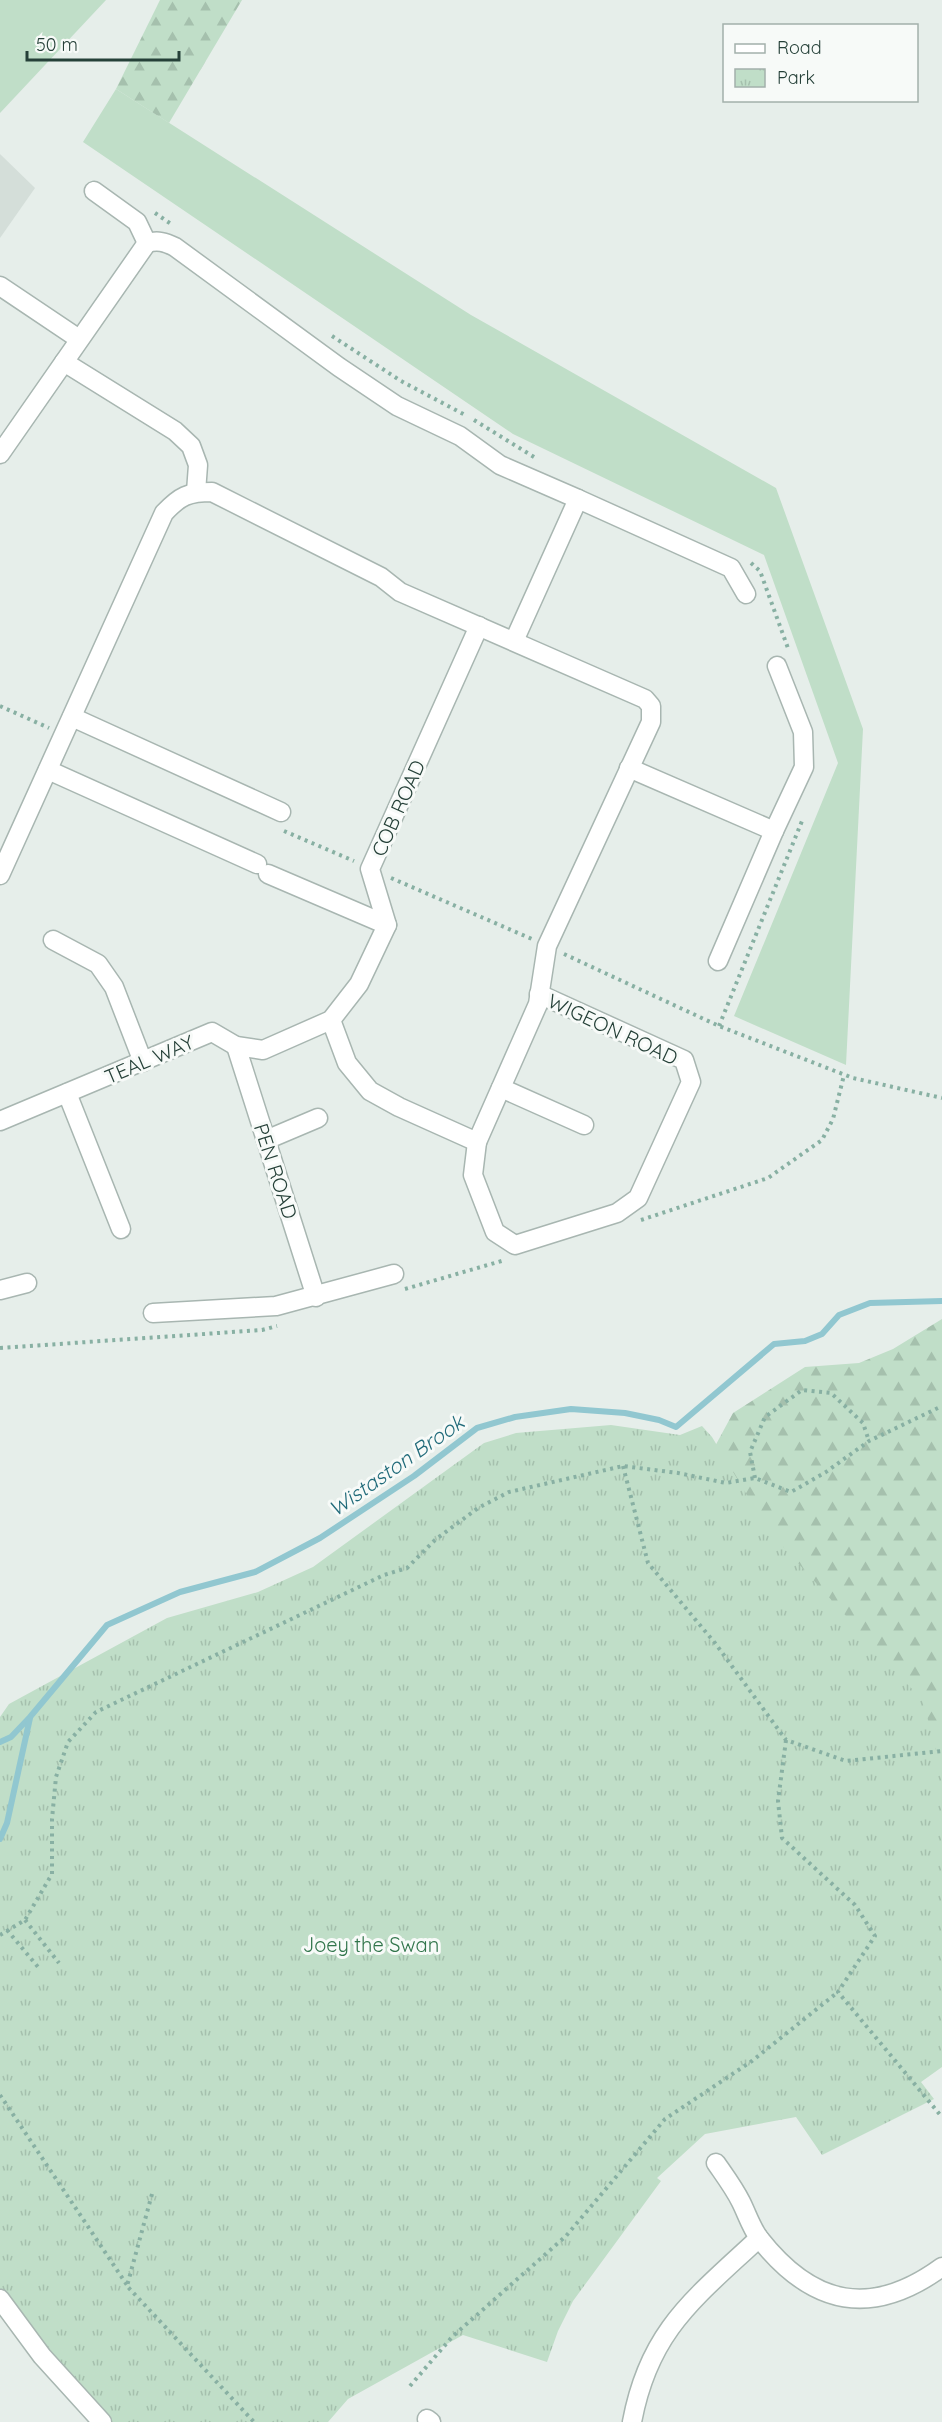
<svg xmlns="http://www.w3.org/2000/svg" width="942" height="2422" font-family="Quicksand,sans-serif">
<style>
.built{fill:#d4ded9}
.grass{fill:#c0dec8}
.forest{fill:url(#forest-firs)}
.park{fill:url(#park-tufts)}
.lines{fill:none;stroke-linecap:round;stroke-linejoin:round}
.stream{stroke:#91c7d0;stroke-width:6}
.minor-casing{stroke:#a8b6b1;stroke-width:21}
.path{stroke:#88b0a3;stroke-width:4;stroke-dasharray:3 4.5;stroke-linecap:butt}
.minor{stroke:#fff;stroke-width:18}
.labels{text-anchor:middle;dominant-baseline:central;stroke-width:6;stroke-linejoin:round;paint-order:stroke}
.street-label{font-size:20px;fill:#254038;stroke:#f7faf8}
.park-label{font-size:20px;fill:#31754b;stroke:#f7faf8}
.water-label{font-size:21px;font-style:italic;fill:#216b7a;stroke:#f7faf8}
</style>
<defs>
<pattern id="forest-firs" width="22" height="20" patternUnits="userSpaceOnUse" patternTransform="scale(1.5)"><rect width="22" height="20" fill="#c0dec8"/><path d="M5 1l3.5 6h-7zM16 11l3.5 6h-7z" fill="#a5c0ad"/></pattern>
<pattern id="park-tufts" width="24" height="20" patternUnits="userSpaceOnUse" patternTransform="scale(1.5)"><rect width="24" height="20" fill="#c0dec8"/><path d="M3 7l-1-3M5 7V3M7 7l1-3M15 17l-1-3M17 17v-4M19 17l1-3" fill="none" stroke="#a5c0ad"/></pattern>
</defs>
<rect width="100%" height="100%" fill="#e6eeea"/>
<path class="built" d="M0,154L35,188L0,238Z"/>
<g class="grass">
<path d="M0,0H106L0,113Z"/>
<path d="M116,89L471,315L776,488L863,729L846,1065L734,1016L838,763L764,555L513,434L83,142Z"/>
</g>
<g class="forest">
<path d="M160,0H242L169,123L116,89Z"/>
<path d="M942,1319V1892L687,1498L733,1413L805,1367L859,1363L893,1349Z"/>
</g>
<path class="park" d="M611,1425L680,1435L702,1426L712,1437L768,1530L923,1701L942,1773V2067L921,2082L934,2099L822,2155L796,2117L705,2134L657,2178L661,2181L573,2301L558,2331L547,2362L463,2335L348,2399L328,2422H102L0,2299V1717L9,1704L167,1618L258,1592L313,1567L484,1443L516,1433Z"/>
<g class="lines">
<g class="stream">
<path d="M0,1742L11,1737L30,1717L107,1625L180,1592L255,1572L320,1538L414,1476L477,1428L515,1417L571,1409L625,1413L659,1420L676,1427L774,1344L805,1341L822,1334L839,1315L870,1303L942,1301"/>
<path d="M0,1839L7,1823L30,1718"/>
</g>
<defs>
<g id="minor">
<path d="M94,191L137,222L147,243"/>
<path d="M147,243C158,240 165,242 175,247L339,367L397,406L460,436L500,465L578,499"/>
<path d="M0,286L79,339"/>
<path d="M64,362L175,431L191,446L198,465L196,492"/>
<path d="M0,454L147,243"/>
<path d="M514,641L578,499L731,568L746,594"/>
<path d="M72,717L281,812"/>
<path d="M629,768L774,831L718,961"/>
<path d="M48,770L257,864"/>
<path d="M774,831L804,767L803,732L777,666"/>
<path d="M268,874L387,925"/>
<path d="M0,875L164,513C180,496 188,492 212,492L381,577L400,592L645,699L651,706V722L547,946L538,1004L477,1142L399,1107L370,1091L347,1063L331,1020"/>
<path d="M53,940L98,964L114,987L143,1062"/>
<path d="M236,1046L316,1297"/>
<path d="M501,1088L584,1125"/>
<path d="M67,1093L121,1229"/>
<path d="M0,1121L212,1032L236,1046L263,1050L331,1020L359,984L387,925L370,869L479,626"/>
<path d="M266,1140L318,1118"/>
<path d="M477,1142L473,1175L495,1232L515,1245L617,1213L638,1198L691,1082L684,1060L539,994"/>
<path d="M0,1290L27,1283"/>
<path d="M153,1313L276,1306L394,1274"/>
<path d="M716,2163C725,2176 734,2188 741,2202C747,2214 751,2227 759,2238C813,2307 872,2318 942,2267"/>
<path d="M0,2299L42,2356L102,2422"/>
<path d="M427,2419L431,2422"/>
<path d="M632,2422C649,2330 695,2298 759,2238"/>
</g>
</defs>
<use href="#minor" class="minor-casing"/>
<g class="path">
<path d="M155,213L171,224"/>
<path d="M332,336L401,381L467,416"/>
<path d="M474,420L534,457"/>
<path d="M751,563L760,571L789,651"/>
<path d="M0,706L49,728"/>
<path d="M284,831L354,861"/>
<path d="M391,878L532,939"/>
<path d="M564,954L719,1026L853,1078L942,1098"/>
<path d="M719,1026L802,821"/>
<path d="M641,1220L768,1178L822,1140L833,1119L844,1075"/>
<path d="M405,1289L505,1260"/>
<path d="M0,1348L262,1330L277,1326"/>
<path d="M623,1466L648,1563L715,1643L786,1740L846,1761L942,1751"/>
<path d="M755,1478L750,1452L765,1417L802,1390L831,1393L863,1423L869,1441"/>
<path d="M786,1740L778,1801L782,1838L855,1905L875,1936L838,1992L942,2117"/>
<path d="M25,1920L59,1963"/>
<path d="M7,1930L38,1967"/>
<path d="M0,1935L25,1920L52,1874V1819L56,1777L68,1742L96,1712L384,1575L407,1568L435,1540L478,1508L509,1492L623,1466L678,1473L726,1483L755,1478L791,1492L826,1472L869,1441L942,1406"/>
<path d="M0,2095L127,2285"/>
<path d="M152,2194L127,2286L254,2422"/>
<path d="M410,2386L452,2337L566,2236L665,2119L752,2061L838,1992"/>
</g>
<use href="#minor" class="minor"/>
</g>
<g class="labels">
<g class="street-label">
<text transform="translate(398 808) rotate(-66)">COB ROAD</text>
<text transform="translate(613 1029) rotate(25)">WIGEON ROAD</text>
<text transform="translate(149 1059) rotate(-23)">TEAL WAY</text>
<text transform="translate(276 1171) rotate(72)">PEN ROAD</text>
</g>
<g class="park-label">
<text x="371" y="1944">Joey the Swan</text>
</g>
<g class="water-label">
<text transform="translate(396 1465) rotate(-35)">Wistaston Brook</text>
</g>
</g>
<rect x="723" y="24" width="195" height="78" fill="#f7faf8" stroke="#a3b0ab" stroke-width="1.5"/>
<rect x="735" y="44" width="30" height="9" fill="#ffffff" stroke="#a3b0ab" stroke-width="1.5"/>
<text x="777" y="54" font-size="18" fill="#254038">Road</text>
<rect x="735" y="69" width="30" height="18" fill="url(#park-tufts)" stroke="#a3b0ab" stroke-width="1.5"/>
<text x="777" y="84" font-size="18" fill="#254038">Park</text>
<path d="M27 51v9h152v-9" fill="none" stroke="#254038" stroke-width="3"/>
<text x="36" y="51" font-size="18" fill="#254038" stroke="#f7faf8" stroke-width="4.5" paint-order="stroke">50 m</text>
</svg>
